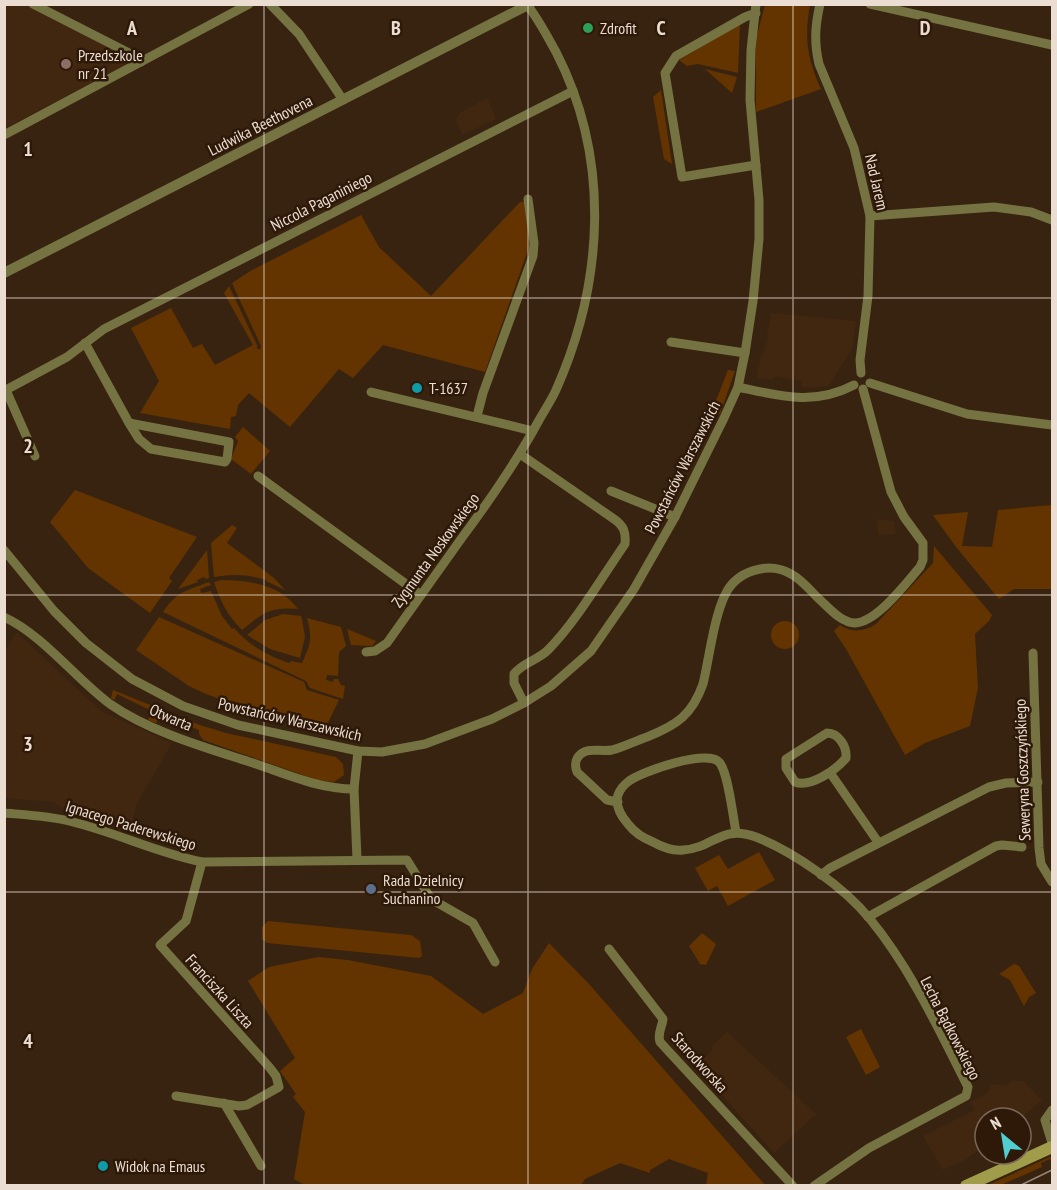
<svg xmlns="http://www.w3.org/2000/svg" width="1057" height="1190" font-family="'PT Sans Narrow',sans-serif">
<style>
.built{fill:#422710}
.green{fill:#633400}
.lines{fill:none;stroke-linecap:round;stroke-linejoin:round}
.minor{stroke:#757341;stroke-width:9}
.tertiary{stroke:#757341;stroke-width:10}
.secondary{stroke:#a09d4a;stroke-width:12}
.tram{stroke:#968476;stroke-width:1.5}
.grid{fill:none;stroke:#ebddd2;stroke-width:1.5;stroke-opacity:0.55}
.leisure-dot{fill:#2e9e5b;stroke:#2e1908;stroke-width:2}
.education-dot{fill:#8d6e63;stroke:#2e1908;stroke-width:2}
.culture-dot{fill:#0f9aa8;stroke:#2e1908;stroke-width:2}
.service-dot{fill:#5c6f8a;stroke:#2e1908;stroke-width:2}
.labels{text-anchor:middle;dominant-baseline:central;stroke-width:5;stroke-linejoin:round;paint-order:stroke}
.poi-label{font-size:16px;fill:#ebddd2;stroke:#2e1908;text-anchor:start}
.street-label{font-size:16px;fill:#ebddd2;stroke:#2e1908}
.grid-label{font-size:20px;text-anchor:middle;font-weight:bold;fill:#ebddd2;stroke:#2e1908;stroke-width:5;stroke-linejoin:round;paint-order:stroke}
</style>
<rect width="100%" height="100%" fill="#382311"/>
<g class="built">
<path d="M4,5H25L134,60L5,128Z"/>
<path d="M487,98L496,119L462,135L456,120L460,113Z"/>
<path d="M771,313L856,321L852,349L828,386L809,388L802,387V381L776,376L772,380L757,377L761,355L764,352L768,337L767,336Z"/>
<path d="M877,519L894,521L896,534L878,535Z"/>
<path d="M17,633L101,711L172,743L137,803L131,825L87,809L77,813L59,806L54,802L5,798V650Z"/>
<path d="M727,1032L816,1114L774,1153L696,1066L713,1050L711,1047Z"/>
<path d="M1013,1080L1023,1081L1042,1100L1021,1118H985V1146L963,1161L943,1170L923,1136L975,1110L971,1102L987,1094L991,1084L1006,1086Z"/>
</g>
<g class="green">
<path d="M765,5H810C804,38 807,58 821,89L756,112V48L757,35Z"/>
<path d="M740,24L738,73L698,64L687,66L679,60Z"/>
<path d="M705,69L737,77L732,93Z"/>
<path d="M661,90L672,164L664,159L653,97Z"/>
<path d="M520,202H525L529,233L528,250L485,372L383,345L353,378L339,369L290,427L249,393L238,405L236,416L231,417L230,429L140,413L159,381L131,328L171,308L193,348L202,344L215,365L253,345L224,293L229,286L257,345V348L260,350L261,346L232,283L252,270L361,215L379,247L431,296Z"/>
<path d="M728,370L735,371L720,414L710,416Z"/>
<path d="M243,427L270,451L251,474L231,459L238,441L235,437Z"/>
<path d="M75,490L197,537L169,578L172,581L150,613L88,568L50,522Z"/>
<path d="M1052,505V589H1014L999,599L956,547L933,515L968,512L962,546L992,547L998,510Z"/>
<path d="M232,525L237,528L227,543L274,578L285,590L266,581V580C245,574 234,574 214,577L211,543Z"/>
<path d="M934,546L992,615L989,621L975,634L978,688L970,726L925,743L905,755L846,649L834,631L840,625C852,633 864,632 876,624L933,563Z"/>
<path d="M207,550L209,578L206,579L204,577L197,580L198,582L178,589Z"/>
<path d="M221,580C248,580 281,585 298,609C270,607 264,612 242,630C228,616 220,601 214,582Z"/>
<path d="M209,582L211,585L200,589L201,593L211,591L222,616L232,629L234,628C250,646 266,655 289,663L291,661L302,663C310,645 313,640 307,618L341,627L346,646L339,652L338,676L327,675L326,680L333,682L334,679H338L341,685L345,686L343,699L310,688L306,681L163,612C177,591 186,591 209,582Z"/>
<path d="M283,614L301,616L302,619L305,637L300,658L270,649L247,635L265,620Z"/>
<path d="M159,617L304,682L307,690L339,700L325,729L270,711L231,703L206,694L189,686L136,650Z"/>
<circle cx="785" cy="635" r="14"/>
<path d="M347,629L376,641L372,646L351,645Z"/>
<path d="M113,690L200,725L226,733L336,757L343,764L344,775L334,782L317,780L203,740L199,734V730L160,715L156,723L148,720L152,711L117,694L114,700L111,698Z"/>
<path d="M759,852L775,880L728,906L717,886L708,891L695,868L719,855L728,869Z"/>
<path d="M268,921L411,935L420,941L422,956L419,958L267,943L262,939V927Z"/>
<path d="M702,933L716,944L706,965L700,964L689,946Z"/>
<path d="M549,943L589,984L765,1185H706L708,1173L669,1159L650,1170V1173L620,1163L585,1179L581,1185L306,1186L294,1179L305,1112L293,1097L296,1094L280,1071L295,1058L248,981L269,967L318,957L348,960L431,976L483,1014L523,993L532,969Z"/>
<path d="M1014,964L1019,966L1036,993L1029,997L1024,1006L1010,980L999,974Z"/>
<path d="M861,1029L880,1067L866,1075L846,1037Z"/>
<path d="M1052,1156V1162L1050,1159L1041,1163L1042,1167L1001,1185H988Z"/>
</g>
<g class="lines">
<g class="minor">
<path d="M33,4L129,53L141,62"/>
<path d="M270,4L299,34L343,100"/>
<path d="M820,4C815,26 814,42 819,64L854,148L870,216L868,296L860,360L861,373"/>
<path d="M870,4L1052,45"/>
<path d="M756,13L745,17L676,56L665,73L682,177L756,165"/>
<path d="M4,135L249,4"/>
<path d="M870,216L994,207L1031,212L1052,220"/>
<path d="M671,342L745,353"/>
<path d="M85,343L129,423L229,442L227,459L225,462L151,449L139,439L129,423"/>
<path d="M870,383L967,414L1052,425"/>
<path d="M738,387C780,396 814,406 854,385"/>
<path d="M6,390L35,456"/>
<path d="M4,391L67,357L104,329L573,91"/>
<path d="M371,392L533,431"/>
<path d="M477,416L483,393L533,256L534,243L528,199"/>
<path d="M520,454L614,519C624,526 626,532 625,544C602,577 576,622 548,650C538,660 522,663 514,674V683L524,703"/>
<path d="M258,476L421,595"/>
<path d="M611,491L675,517"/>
<path d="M4,550L54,611L86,643L132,679L183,706L238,725L358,751L382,752L425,744L492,719L524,703L551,686L591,651L634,589L675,517L724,418L738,387L745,353L753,301L759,239V200L750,100L751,50L756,4"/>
<path d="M4,617C43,635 75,678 110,704C150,732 207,748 253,763C286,774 319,789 354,789"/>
<path d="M366,652L375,651L387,643C412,608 436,574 461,539C490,500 515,464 538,422C544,411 551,401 556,390C604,282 611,159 556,52C547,36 539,20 528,6"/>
<path d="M1033,653L1039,848L1041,864L1052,882"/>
<path d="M827,733C839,733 847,747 846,758C836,770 810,788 795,782L786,768V759Z"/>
<path d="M831,774L878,842"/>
<path d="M618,802L607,800L577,772C574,764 576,756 584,752C592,748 603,752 612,750C624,747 635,741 647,737C677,725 692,715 703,684C709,659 714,617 725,595C736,571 768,561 791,574C801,579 810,590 818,598C828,607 841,623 855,623C877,622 906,583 920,567L923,560V543L904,517L891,492L863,389"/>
<path d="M4,813C28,815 51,816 73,822C117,833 158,853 202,862L407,860L431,899L473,923L495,962"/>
<path d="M736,832C733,817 728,771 719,762C707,749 643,771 629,781C625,784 620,789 618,795C615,805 621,816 628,824C634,832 643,838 653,842C662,847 673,851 683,850C714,848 721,824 756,837C794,852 844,887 870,919C911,969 939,1030 968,1087L966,1096L869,1148L814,1186"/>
<path d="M357,859L354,789L358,751"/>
<path d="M821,875L830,868L989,787L1006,783L1038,782"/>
<path d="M868,917L996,846L1002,845L1022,847"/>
<path d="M609,949L663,1019C662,1028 657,1033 660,1042L793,1186"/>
<path d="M176,1096L239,1106L247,1105L279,1087L276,1076L270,1068L160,945L186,921L202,862"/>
<path d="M224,1103L261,1166"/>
<path d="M1052,1110L1045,1120L1052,1143"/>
</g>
<path class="tertiary" d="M4,273L530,4"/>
<path class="secondary" d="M966,1186L1052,1147"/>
<path class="tram" d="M1019,1186L1052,1170"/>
</g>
<path class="grid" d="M264,4V1186M528,4V1186M793,4V1186M4,298H1052M4,595H1052M4,892H1052"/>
<circle class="leisure-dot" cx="588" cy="28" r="6"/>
<circle class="education-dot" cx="66" cy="64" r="6"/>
<g class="culture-dot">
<circle cx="417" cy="388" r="6"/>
<circle cx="103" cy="1166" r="6"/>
</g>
<circle class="service-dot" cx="371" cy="889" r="6"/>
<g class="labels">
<g class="poi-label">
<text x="600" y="28">Zdrofit</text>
<text x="78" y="55">Przedszkole<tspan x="78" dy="18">nr 21</tspan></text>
<text x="429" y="388">T-1637</text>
<text x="383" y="880">Rada Dzielnicy<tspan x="383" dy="18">Suchanino</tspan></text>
<text x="115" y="1166">Widok na Emaus</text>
</g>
<g class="street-label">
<text transform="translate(260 125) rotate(-27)">Ludwika Beethovena</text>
<text transform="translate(877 182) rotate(77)">Nad Jarem</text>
<text transform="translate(321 201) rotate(-27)">Niccola Paganiniego</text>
<text transform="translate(682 467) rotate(-63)">Powstańców Warszawskich</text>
<text transform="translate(435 550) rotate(-54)">Zygmunta Noskowskiego</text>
<text transform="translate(171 717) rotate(23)">Otwarta</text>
<text transform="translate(290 719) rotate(13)">Powstańców Warszawskich</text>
<text transform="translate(1022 770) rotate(-92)">Seweryna Goszczyńskiego</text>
<text transform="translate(131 825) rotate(17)">Ignacego Paderewskiego</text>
<text transform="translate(220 991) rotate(48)">Franciszka Liszta</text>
<text transform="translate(951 1028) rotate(63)">Lecha Bądkowskiego</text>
<text transform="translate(700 1062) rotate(48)">Starodworska</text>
</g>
</g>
<g class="grid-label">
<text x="132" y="35">A</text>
<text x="396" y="35">B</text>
<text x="661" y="35">C</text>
<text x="925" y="35">D</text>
<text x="28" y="156">1</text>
<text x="28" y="453">2</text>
<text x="28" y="751">3</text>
<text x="28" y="1048">4</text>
</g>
<rect width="1057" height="1190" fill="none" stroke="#ebddd2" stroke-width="12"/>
<g transform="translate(1003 1136) rotate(330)"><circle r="28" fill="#2e1908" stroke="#7a6759" stroke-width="1.5"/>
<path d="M0-4.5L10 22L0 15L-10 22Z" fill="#52cdcf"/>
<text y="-9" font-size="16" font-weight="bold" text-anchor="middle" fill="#ebddd2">N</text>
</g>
</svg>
